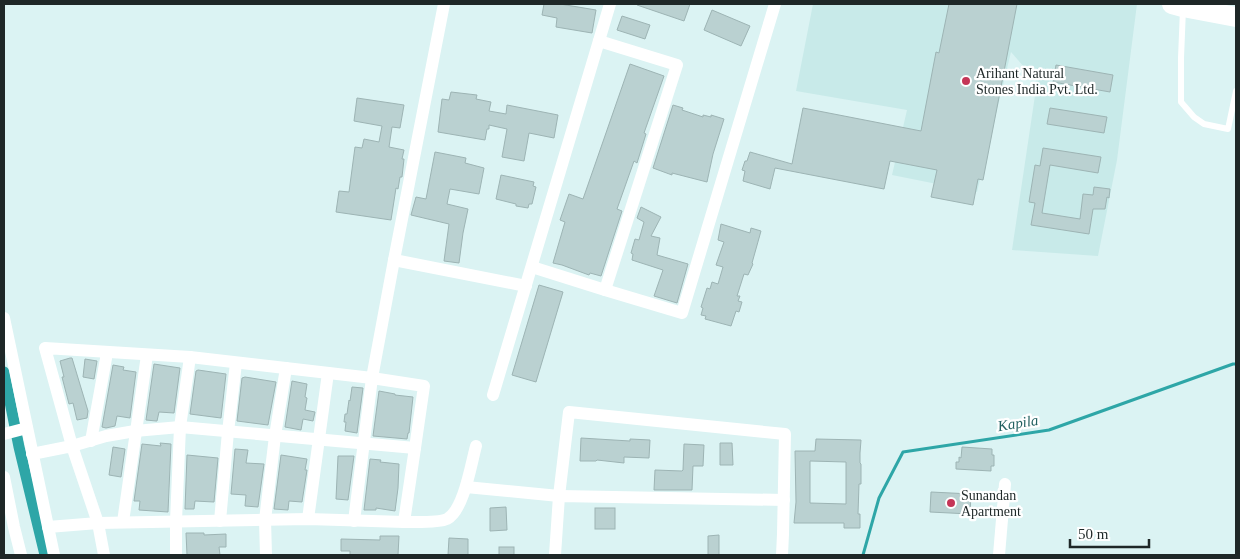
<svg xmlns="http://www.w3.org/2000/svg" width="1240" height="559" font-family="Georgia,serif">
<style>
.built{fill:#c8eae9}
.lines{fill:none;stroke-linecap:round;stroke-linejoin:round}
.stream{stroke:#2ea6a7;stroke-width:3}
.canal{stroke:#2ea6a7;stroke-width:11}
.building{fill:#bad1d1;stroke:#9db4b4;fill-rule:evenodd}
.lane{stroke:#fff;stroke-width:6}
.street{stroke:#fff;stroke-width:12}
.primary{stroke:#fff;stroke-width:20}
.poi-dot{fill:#c53557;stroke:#fff;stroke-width:2}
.labels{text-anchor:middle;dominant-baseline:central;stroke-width:4.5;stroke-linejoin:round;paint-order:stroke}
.poi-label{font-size:14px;fill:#1e2727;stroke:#fff;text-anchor:start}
.water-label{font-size:15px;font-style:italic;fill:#236161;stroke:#fff}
</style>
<rect width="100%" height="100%" fill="#dbf3f3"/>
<path class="built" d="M813,4H1137L1117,160L1098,256L1012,250L1037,82L1011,52L977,192L892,175L907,110L796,91Z"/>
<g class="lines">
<path class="stream" d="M863,555L879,498L903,452L1049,430L1233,364H1236"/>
<path class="canal" d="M4,372L19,447L45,555"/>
</g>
<g class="building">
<path d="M544,4H560L596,10L592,33L556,27L557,18L542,15Z"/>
<path d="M637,4H690L684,21L637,5Z"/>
<path d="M949,4H1017L983,180L978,179L973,205L931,197L937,170L890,161L884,189L775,168L770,189L743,181L745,171L742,170L745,161H747L750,152L792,164L803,108L921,131L936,52L939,53Z"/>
<path d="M712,10L750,26L741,46L704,30Z"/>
<path d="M622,16L650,25L645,39L617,30Z"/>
<path d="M630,64L664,76L644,133L646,134L637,163L634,161L617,209L622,211L601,276L590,273L589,275L562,265L553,263L565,222L560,220L569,194L583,199Z"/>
<path d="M1056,65L1113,75L1110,92L1053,82Z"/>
<path d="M451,92L477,95L476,99L491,102L489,111L506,114L507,105L558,115L554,138L529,133L524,161L502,157L507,129L489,125V129H487L485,140L438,132L442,99L449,100Z"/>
<path d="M357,98L404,105L400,128L392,127L389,147L404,150L402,159H404L402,177H400L398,189L396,188L391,220L336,212L339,191L349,192L355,147L362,148L364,139L379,142L382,126L354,121Z"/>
<path d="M673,105L683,108L682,110L703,117V115L711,117V115L724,119L713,154L707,182L672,173V175L653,168Z"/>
<path d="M1050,108L1107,117L1104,133L1047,124Z"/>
<path d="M1043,148L1101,157L1098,173L1050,165L1042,213L1080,219L1083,194L1093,195L1094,187L1110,189L1109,198L1107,197L1105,209H1093L1089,234L1031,225L1035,203L1029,202L1035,165L1040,166Z"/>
<path d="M435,152L466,158L465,163L484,168L479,194L450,189L447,204L468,209L463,233L459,263L444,261L449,224L411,215L416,197L426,199Z"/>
<path d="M501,175L534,182L533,186L536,187L532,204H529L528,208L516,206V204L496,199Z"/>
<path d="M641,207L661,217L651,236L660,238L657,255L688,264L677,303L654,296L663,270L632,260L633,254L631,253L635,239L639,240L644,222L637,218Z"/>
<path d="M721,224L750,233L751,228L761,231L752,263L753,264L748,275L744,274L737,296H740L738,301L742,302L739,312L736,311L731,326L705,319L706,316L701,315L703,308L701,307L707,288L710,289L712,282L718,284L723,267L716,265L724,242L718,240Z"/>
<path d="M539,285L563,292L536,382L512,375Z"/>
<path d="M70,358H72L88,411L87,418L77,420L73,403L69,404L62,377H64L60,361Z"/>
<path d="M85,359L97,361L94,379L83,377Z"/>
<path d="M154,364L180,368L174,413L159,412L157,421H156L146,420Z"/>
<path d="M113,365L124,367L123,370L136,372L130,418L117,416L115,426L106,428L102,427Z"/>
<path d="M198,370L226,374L221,418L190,414L196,371Z"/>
<path d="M245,377L276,382L268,425L237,421L242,378Z"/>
<path d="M292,381L307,384L305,397L307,398L305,410L315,412L313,421L303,419L301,430L285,427Z"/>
<path d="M352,387L363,388L357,433L345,431L346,422H344L345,414H347L349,400L350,401Z"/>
<path d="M379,391L395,394V395L413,397L409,433H408L407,439L373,436Z"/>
<path d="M581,438L630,441V439L650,440L649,458L624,457V463L597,460L596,461H580Z"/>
<path d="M816,439L861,440L860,453V463L861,464V484H859L858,514H860V528H844V523H794L796,502L795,451H815ZM810,461L846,462V504L810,503Z"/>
<path d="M160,443L171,444L168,512L139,510L140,501H134L142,444L161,446Z"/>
<path d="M720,443H732L733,465H720Z"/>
<path d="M684,444L704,445L703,466H693L692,490H654L655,470L682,471L683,470Z"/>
<path d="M113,447L125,449L121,477L109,475Z"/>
<path d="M962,447L992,449V455H994V466H991V471L956,469V462H959V457L961,458Z"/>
<path d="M235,449L248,450L246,463L264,464L258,507L245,506L246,495L231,494Z"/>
<path d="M187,455L218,458L214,502L195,501L194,509H185Z"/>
<path d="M281,455L307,459L305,470H307L302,502L289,501L288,510L274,509Z"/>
<path d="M338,456H354L348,500L336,499Z"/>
<path d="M370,459L381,460L380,462L399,464L398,488L395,511L376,508V510H364Z"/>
<path d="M931,492L971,494L970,514L930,512Z"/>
<path d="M506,507L507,530L490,531V508Z"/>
<rect x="595" y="508" width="20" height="21"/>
<path d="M186,533H204V535L226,534V547H219L220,555H187Z"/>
<path d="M719,535V555H708V536Z"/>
<path d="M380,536H399L398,555H350V551H341V539L380,540Z"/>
<path d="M449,538L468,539V555H448Z"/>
<rect x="499" y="547" width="15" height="8"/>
</g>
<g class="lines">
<path class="lane" d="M1183,9L1181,58V102L1194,117L1204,124L1228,129L1236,91"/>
<g class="street">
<path d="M444,4L394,260L526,286"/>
<path d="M599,41L677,65L605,290"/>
<path d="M532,267L605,290L682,313L775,4"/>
<path d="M4,318L54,555"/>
<path d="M45,348L190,357L372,378L424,386L415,448L180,427L135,431L106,436L72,446Z"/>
<path d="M493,395L610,4"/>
<path d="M4,434L27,428"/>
<path d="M91,441L107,353"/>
<path d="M32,454L72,446L98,523L104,555"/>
<path d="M4,477L14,527L21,555"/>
<path d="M466,487L559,496L569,412L785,434L783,534L782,555"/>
<path d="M308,519L328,373"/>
<path d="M220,521L228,432L236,363"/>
<path d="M354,521L372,378L394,260"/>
<path d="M123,522L147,355"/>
<path d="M404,522C414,522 439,523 447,519C464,510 471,464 476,446"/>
<path d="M48,527L98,523L308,519L404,522L415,448"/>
<path d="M176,555V521L180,427L190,357"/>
<path d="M266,555L265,520L275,436L286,368"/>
<path d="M555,555L559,496L784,500"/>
<path d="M999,555L1005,484"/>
</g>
<path class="primary" d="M1172,4L1183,7L1236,17"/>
</g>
<g class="poi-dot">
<circle cx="966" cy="81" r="5"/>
<circle cx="951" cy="503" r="5"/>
</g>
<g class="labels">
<g class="poi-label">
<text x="976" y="73">Arihant Natural<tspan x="976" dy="16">Stones India Pvt. Ltd.</tspan></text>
<text x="961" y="495">Sunandan<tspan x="961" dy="16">Apartment</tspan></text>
</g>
<g class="water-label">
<text transform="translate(1018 423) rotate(-9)">Kapila</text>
</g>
</g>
<rect width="1240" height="559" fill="none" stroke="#1e2727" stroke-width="10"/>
<path d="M1070 539v8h79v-8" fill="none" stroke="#1e2727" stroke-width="2.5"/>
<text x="1078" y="539" font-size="15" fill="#1e2727" stroke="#ffffff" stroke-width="4" paint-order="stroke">50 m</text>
</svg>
